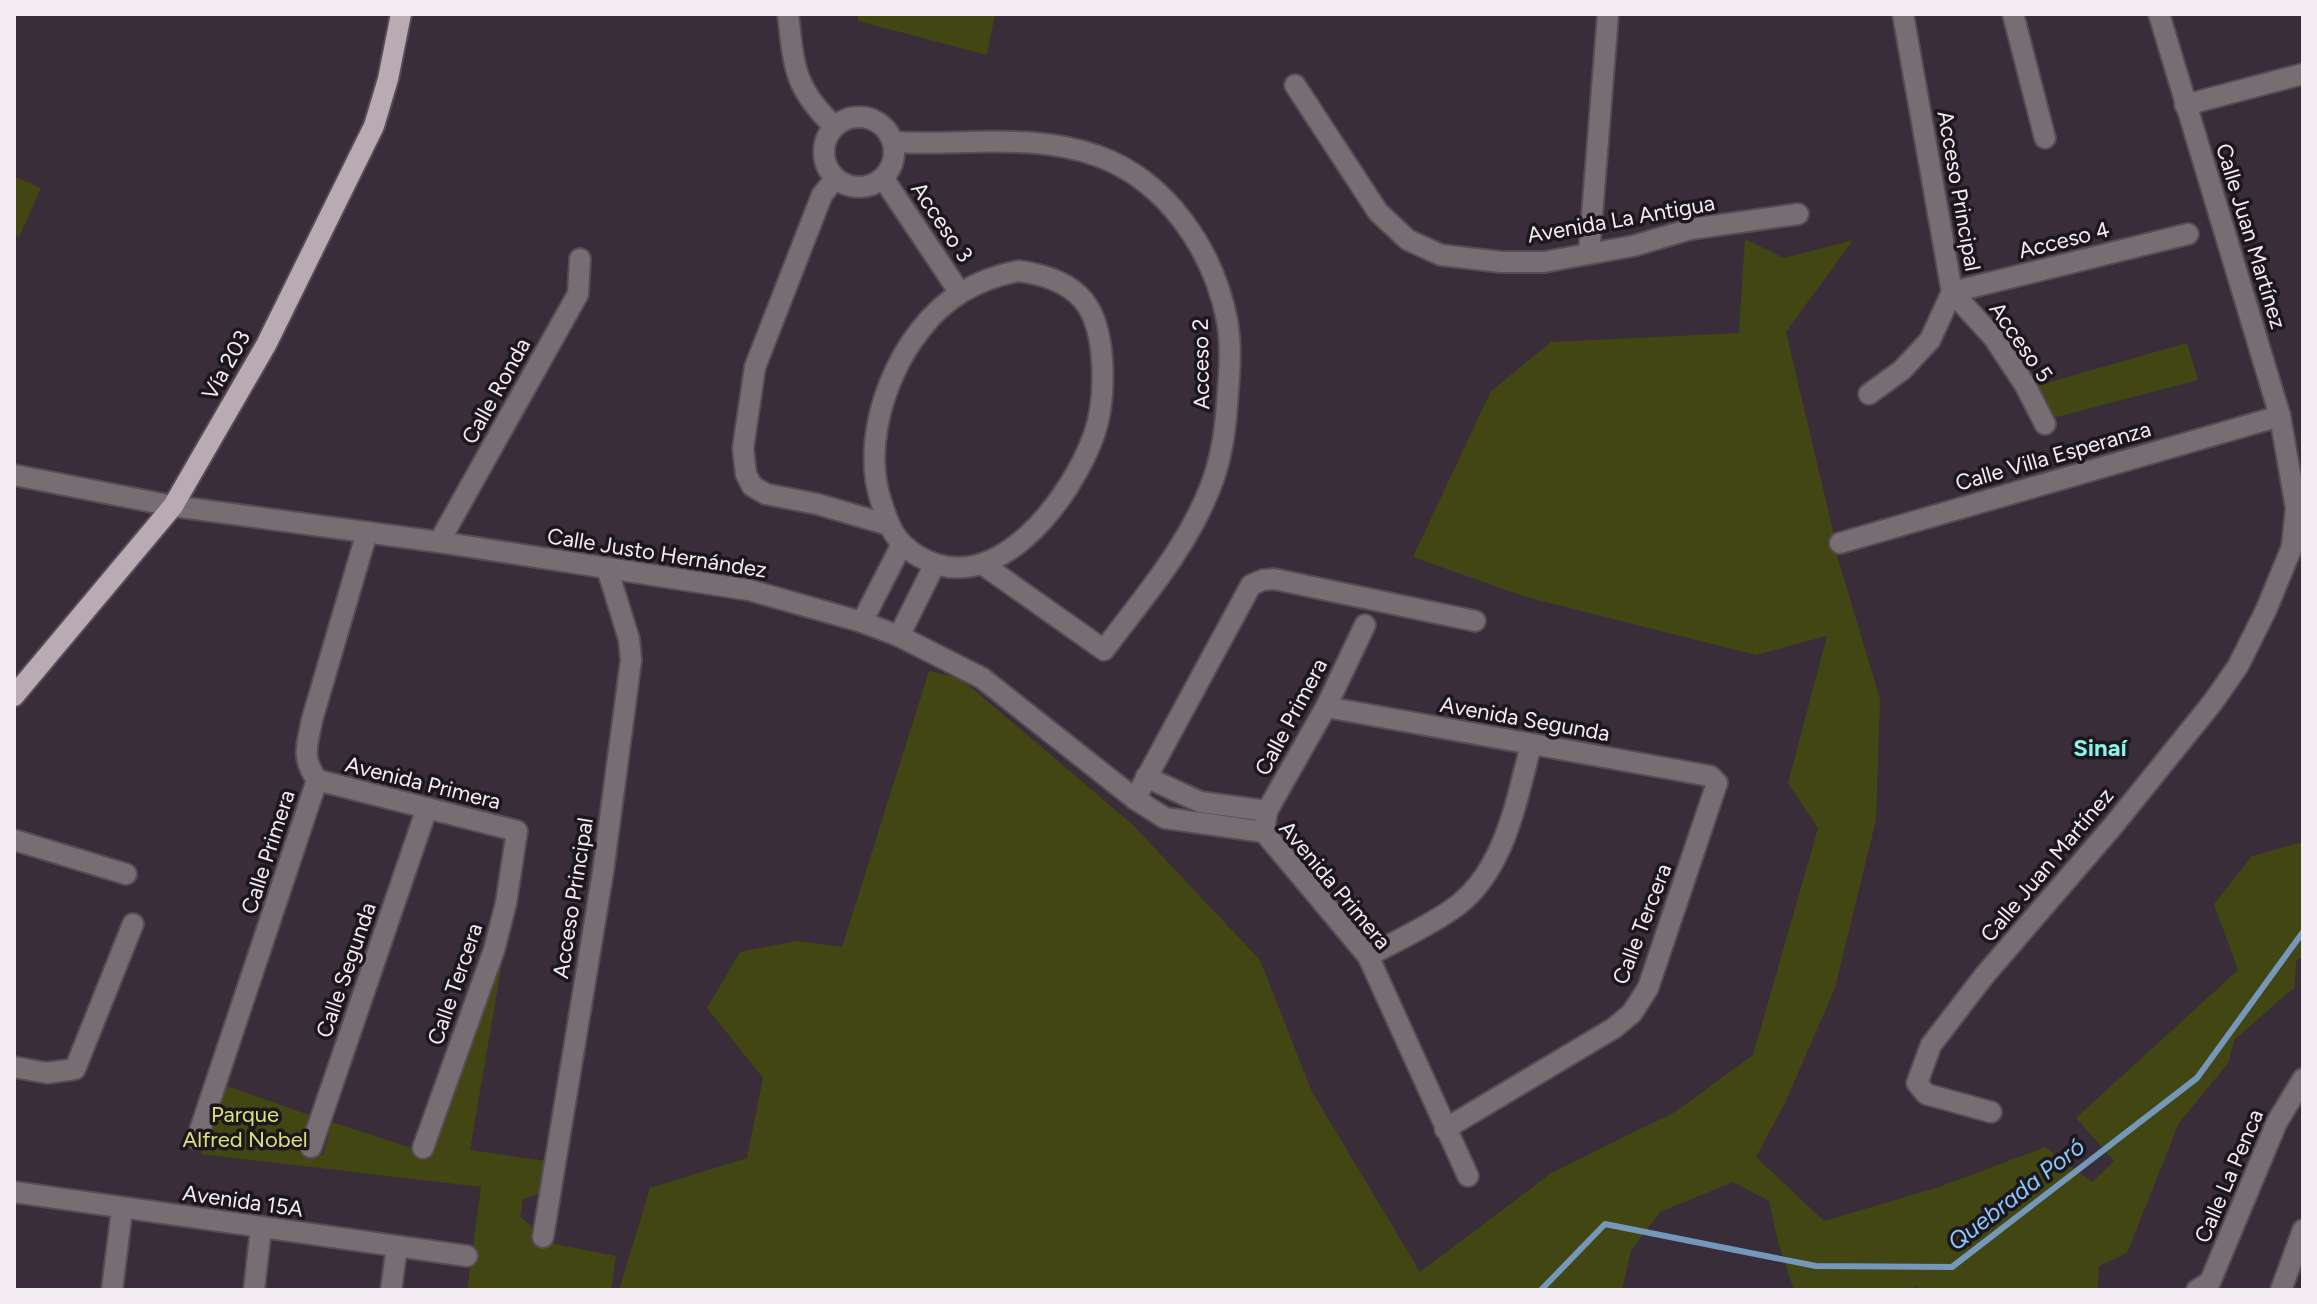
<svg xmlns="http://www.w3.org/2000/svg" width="2317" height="1304" font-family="Figtree,sans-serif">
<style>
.green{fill:#424613}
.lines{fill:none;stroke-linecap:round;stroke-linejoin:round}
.stream{stroke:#7497ba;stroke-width:6}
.minor-casing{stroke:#564c56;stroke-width:24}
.major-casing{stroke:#564c56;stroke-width:24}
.minor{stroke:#766e72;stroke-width:20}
.major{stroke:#baaab2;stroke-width:20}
.labels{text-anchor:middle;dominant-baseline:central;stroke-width:7;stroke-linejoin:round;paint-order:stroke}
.street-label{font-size:22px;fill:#f4ecf3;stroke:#1c171c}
.park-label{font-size:22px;fill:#dae27e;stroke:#1c171c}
.neighbourhood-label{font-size:24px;font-weight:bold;fill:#8af4eb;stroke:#1c171c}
.water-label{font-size:24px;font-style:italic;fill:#8cc7fe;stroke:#1c171c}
</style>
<rect width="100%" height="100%" fill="#382d38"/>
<g class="green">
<path d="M858,14H995L987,55L858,21Z"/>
<path d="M14,176L41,188L19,237L14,234Z"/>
<path d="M1745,239L1784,258L1853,240L1786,332L1834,535L1836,552L1880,699L1876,820L1835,988L1785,1103L1756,1157L1824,1221L1936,1188L2045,1147L2092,1182L2114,1161L2076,1118L2238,970L2214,904L2252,856L2303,842V957L2296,960L2295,987L2234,1040L2229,1062L2179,1123L2127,1253L2099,1266L2098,1290H1919L1917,1287L1905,1290H1794L1778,1242L1769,1201L1733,1182L1660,1212L1631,1251L1622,1290H619L650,1188L747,1158L763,1078L707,1008L740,952L797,941L842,947L929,671L960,678L1132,824L1260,960L1312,1092L1420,1272L1551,1173L1675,1112L1753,1055L1818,828L1788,783L1827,636L1756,655L1526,597L1413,557L1491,391L1551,342L1739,333Z"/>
<path d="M2187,343L2198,380L2049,419L2032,387Z"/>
<path d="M508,928L470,1150L545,1161L540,1193L523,1199L520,1217L531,1226L534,1240L616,1256L611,1290H467L481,1187L201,1154L224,1085L309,1115L299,1152L323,1155L332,1122L430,1154Z"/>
</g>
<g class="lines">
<path class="stream" d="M1541,1290L1605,1224L1816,1266L1952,1267L2197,1078L2303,932"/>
<defs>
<g id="minor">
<path d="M788,14C794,67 794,88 834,126"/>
<path d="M2013,14L2045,138"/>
<path d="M1295,85L1378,212L1408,240L1441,255L1501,262H1544L1633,246L1691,229L1798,214"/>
<path d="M2185,105L2303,74"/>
<circle cx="859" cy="152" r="35"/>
<path d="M893,142C961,146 1032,132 1098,156C1167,181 1213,250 1227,320C1232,347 1229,378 1227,405C1225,434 1221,461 1210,488C1186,549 1143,598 1104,650L985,566"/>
<path d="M883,178L960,293"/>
<path d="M835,179L822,195L755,367L743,448L746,474L752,486L766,494L817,504L889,525"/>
<path d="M1589,253L1608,14"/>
<path d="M1018,271C1042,274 1067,281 1083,300C1108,330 1106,400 1094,435C1071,499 995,602 918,556C893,541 889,526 880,498C859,429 900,329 962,292C980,281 998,275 1018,271Z"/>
<path d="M1952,292L2188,234"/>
<path d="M1952,292L1994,338L2025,385L2045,424"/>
<path d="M1869,394L1902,370L1930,340L1952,292L1903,14"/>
<path d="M14,475L173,506L439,542L749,590L862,622L899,636L982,678L1135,799L1165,818L1264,832L1368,956L1468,1176"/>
<path d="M439,542L578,294L580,259"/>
<path d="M1840,543L2280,416"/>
<path d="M862,622L901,546"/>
<path d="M899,636L934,566"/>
<path d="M1326,707L1710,776L1717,783L1648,988L1632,1013L1614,1028L1445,1129"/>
<path d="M1146,777L1200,802L1267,811"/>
<path d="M317,780L517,831L506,903L494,950L423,1148"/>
<path d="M1135,799L1251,585L1263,580L1274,579L1475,621"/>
<path d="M1264,832L1267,811L1326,707L1365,625"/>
<path d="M14,840L126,874"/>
<path d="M1368,956C1396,941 1425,928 1451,910C1504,875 1516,802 1531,745"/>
<path d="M14,1067L47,1073L75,1069L133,924"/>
<path d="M1991,1112L1926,1094L1917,1083L1931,1045L1984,976L2113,826L2213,702L2238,666L2266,610L2292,547L2296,508L2280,416L2159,14"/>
<path d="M197,1139L317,780C301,757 307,746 312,720L367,532"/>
<path d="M311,1147L427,808"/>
<path d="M14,1192L467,1256"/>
<path d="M543,1237L603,872L631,660L629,639L607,568"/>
<path d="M112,1290L122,1209"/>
<path d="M254,1290L261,1228"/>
<path d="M391,1290L397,1246"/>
<path d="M2197,1290L2210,1282L2277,1122L2303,1079"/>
<path d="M2281,1290L2303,1230"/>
</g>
<path id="major" d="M14,696L173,506L266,345L374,126L388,79L401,14"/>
</defs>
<use href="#minor" class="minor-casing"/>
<use href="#major" class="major-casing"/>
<use href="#minor" class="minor"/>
<use href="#major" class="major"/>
</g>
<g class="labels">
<g class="street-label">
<text transform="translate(1959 191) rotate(80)">Acceso Principal</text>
<text transform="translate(1621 219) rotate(-10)">Avenida La Antigua</text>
<text transform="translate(942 222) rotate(56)">Acceso 3</text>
<text transform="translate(2251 236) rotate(73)">Calle Juan Martínez</text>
<text transform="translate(2064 240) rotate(-14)">Acceso 4</text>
<text transform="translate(2021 342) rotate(55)">Acceso 5</text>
<text transform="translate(1201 364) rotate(-91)">Acceso 2</text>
<text transform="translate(226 365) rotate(-61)">Vía 203</text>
<text transform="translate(496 391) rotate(-61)">Calle Ronda</text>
<text transform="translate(2053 456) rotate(-16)">Calle Villa Esperanza</text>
<text transform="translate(657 553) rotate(9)">Calle Justo Hernández</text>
<text transform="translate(1291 717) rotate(-62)">Calle Primera</text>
<text transform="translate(1525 719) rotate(10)">Avenida Segunda</text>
<text transform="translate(423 783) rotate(14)">Avenida Primera</text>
<text transform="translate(268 852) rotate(-72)">Calle Primera</text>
<text transform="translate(2047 865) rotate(-50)">Calle Juan Martínez</text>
<text transform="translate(1335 885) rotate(50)">Avenida Primera</text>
<text transform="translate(573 898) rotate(-81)">Acceso Principal</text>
<text transform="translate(1642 924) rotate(-69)">Calle Tercera</text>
<text transform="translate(346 970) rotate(-71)">Calle Segunda</text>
<text transform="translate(455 984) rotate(-71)">Calle Tercera</text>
<text transform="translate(2229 1176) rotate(-67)">Calle La Penca</text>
<text transform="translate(243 1201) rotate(8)">Avenida 15A</text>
</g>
<g class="park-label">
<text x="245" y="1114">Parque<tspan x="245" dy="25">Alfred Nobel</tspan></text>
</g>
<g class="neighbourhood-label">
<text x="2100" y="747">Sinaí</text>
</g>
<g class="water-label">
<text transform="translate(2016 1194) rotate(-38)">Quebrada Poró</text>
</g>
</g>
<rect width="2317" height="1304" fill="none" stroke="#f4ecf3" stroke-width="32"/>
</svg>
